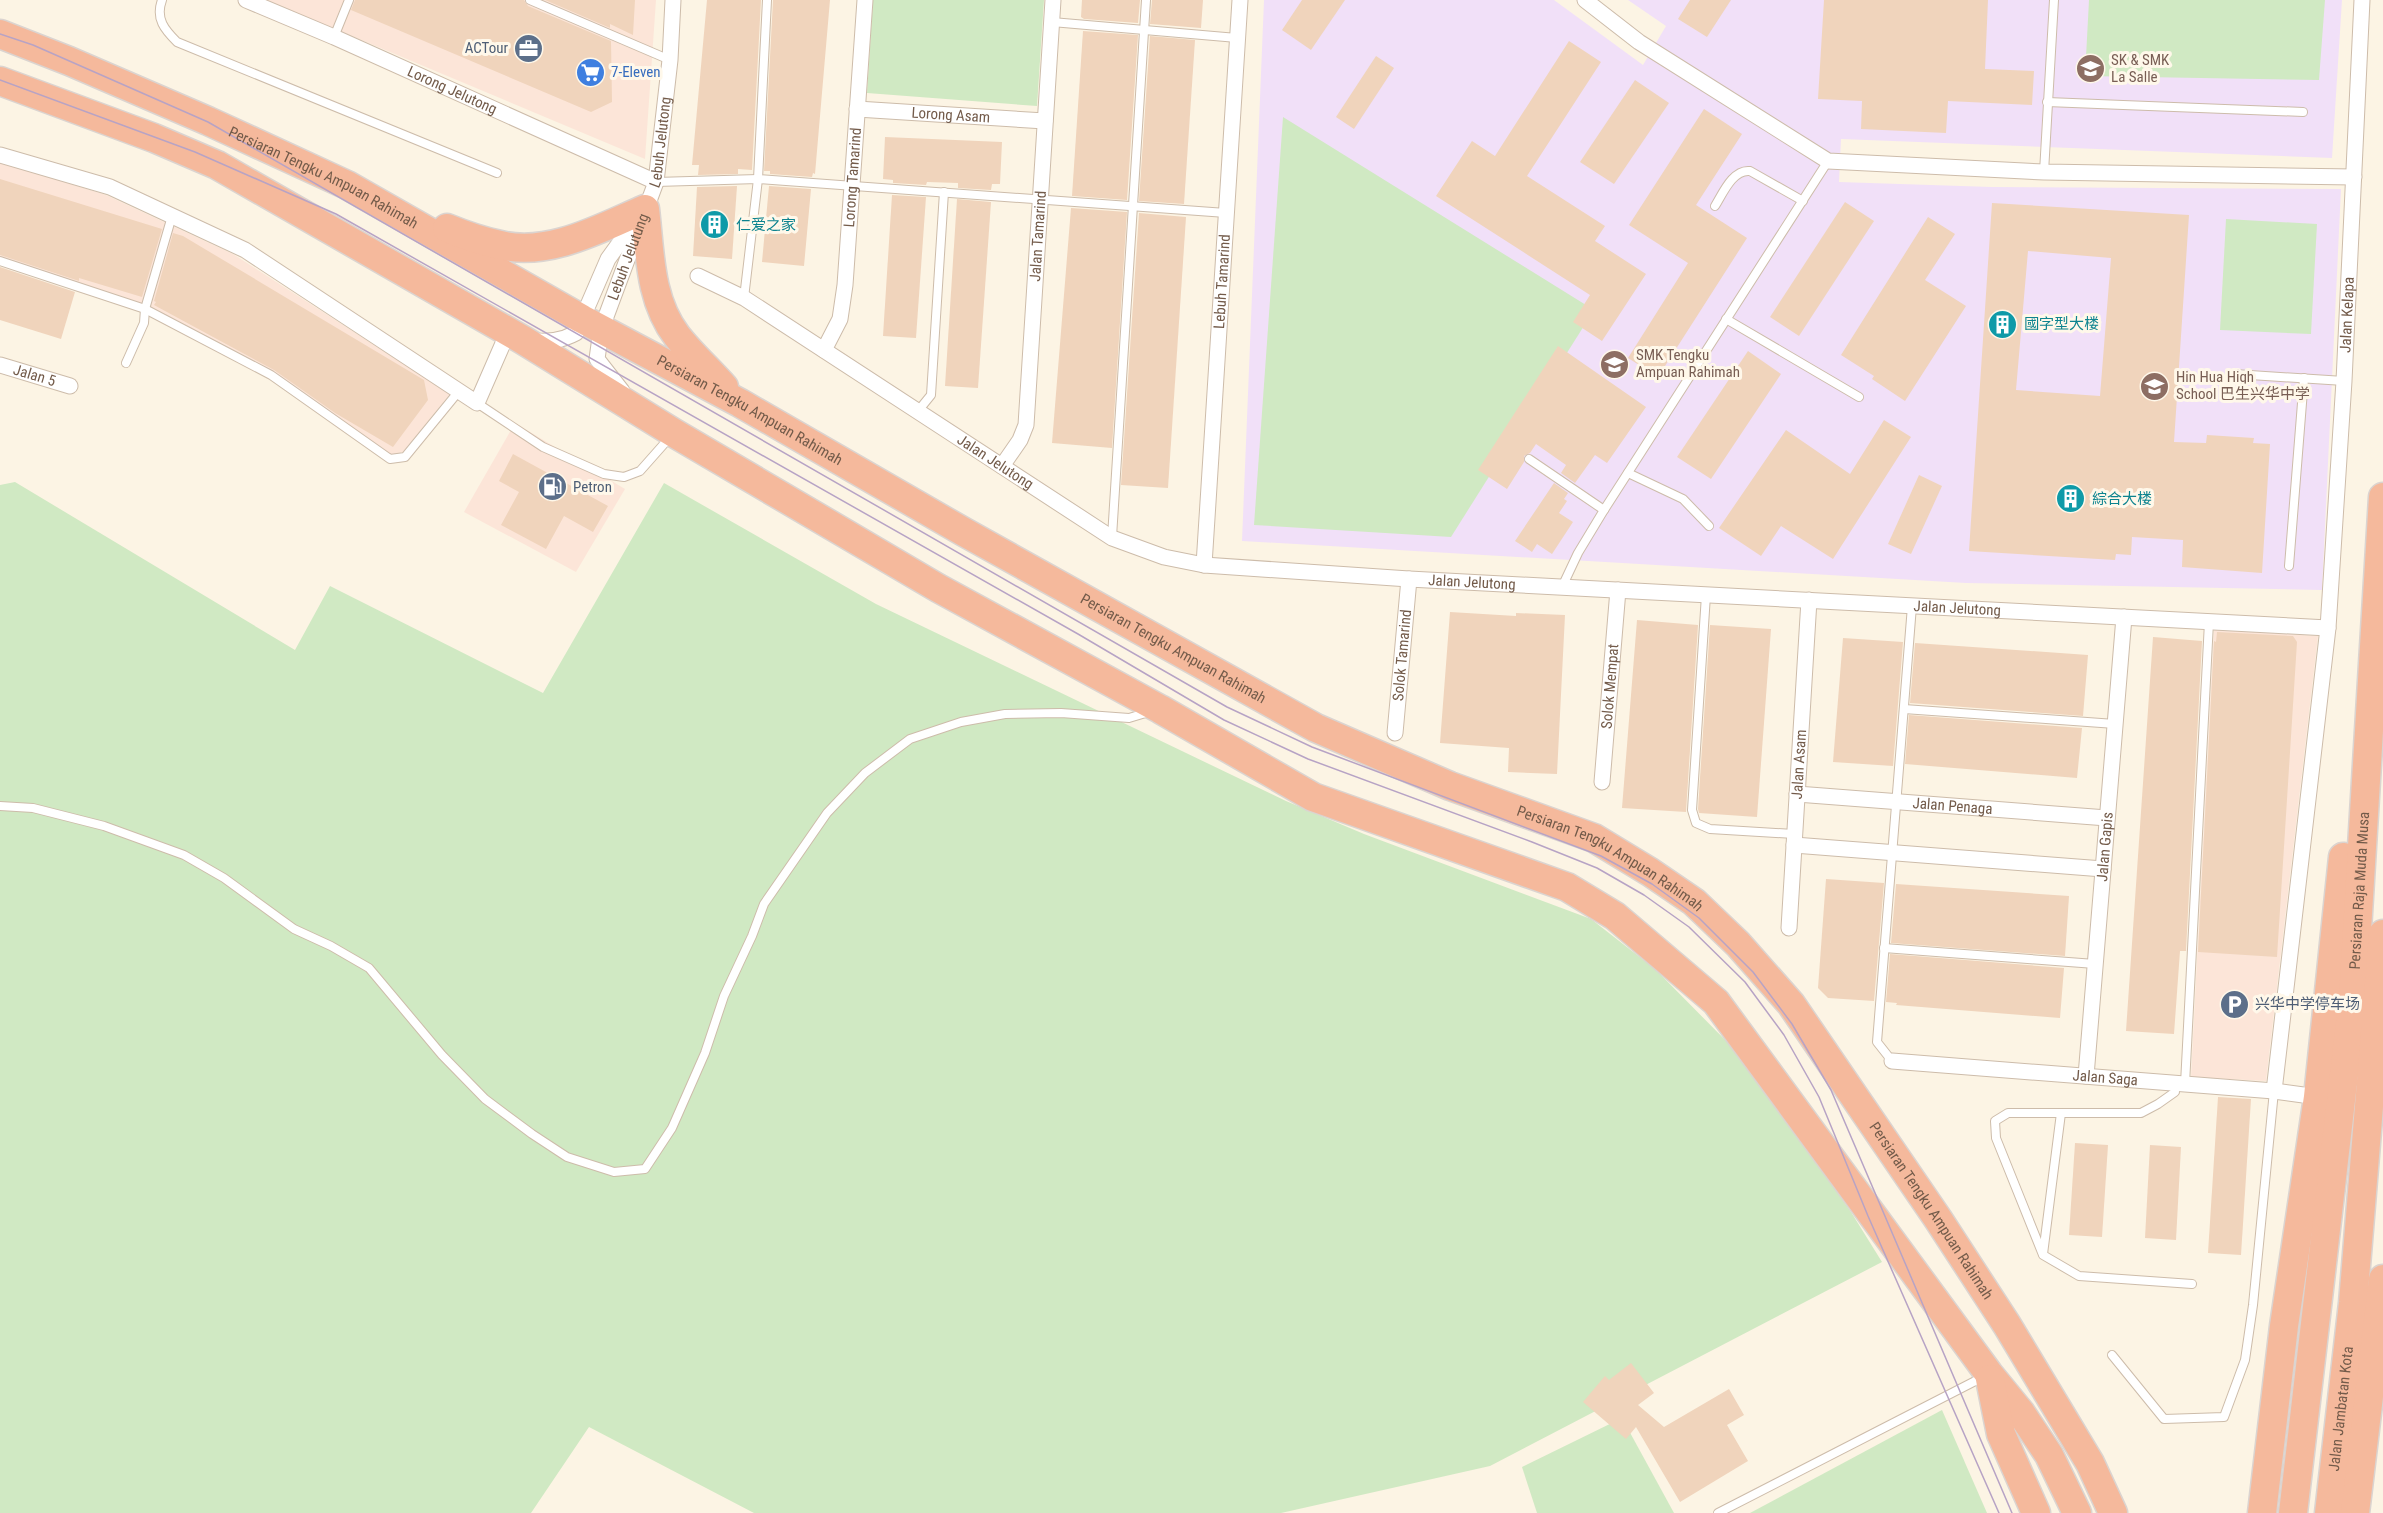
<svg xmlns="http://www.w3.org/2000/svg" width="2383" height="1513" font-family="'Roboto Condensed','Noto Sans SC',sans-serif">
<style>
.commercial{fill:#fce5d8}
.education{fill:#f1e0f8}
.green{fill:#d0e9c3}
.building{fill:#f0d4bc;fill-rule:evenodd}
.lines{fill:none;stroke-linecap:round;stroke-linejoin:round}
.lane-casing{stroke:#cdbcaa;stroke-width:10}
.street-casing{stroke:#cdbcaa;stroke-width:17}
.highway-casing{stroke:#dbd4d0;stroke-width:31}
.lane{stroke:#fff;stroke-width:8}
.street{stroke:#fff;stroke-width:15}
.highway{stroke:#f5b99c;stroke-width:28}
.tram{stroke:#b7a3c5;stroke-width:1.5}
.labels{text-anchor:middle;dominant-baseline:central;stroke-width:6;stroke-linejoin:round;paint-order:stroke}
.service-label{font-size:15px;fill:#4e5e75;stroke:#fff8ea;text-anchor:start}
.education-label{font-size:15px;fill:#785e54;stroke:#fff8ea;text-anchor:start}
.shop-label{font-size:15px;fill:#366cbe;stroke:#fff8ea;text-anchor:start}
.street-label{font-size:15px;fill:#735b4a;stroke:#fff8ea}
.culture-label{font-size:15px;fill:#0d838f;stroke:#fff8ea;text-anchor:start}
</style>
<rect width="100%" height="100%" fill="#fcf4e4"/>
<g class="commercial">
<path d="M266,0H656L645,159Z"/>
<path d="M0,162L106,195L233,254L450,394L403,452L391,455L274,374L152,308L0,257Z"/>
<path d="M515,423L625,489L576,572L464,512Z"/>
<path d="M2214,629L2318,636L2266,1081L2191,1077Z"/>
</g>
<path class="education" d="M1264,0H1554L1643,65L1666,26L1628,0H2342L2332,158L1841,139L1839,182L1992,187L2341,189L2322,590L1966,583L1242,541Z"/>
<g class="green">
<path d="M873,0H1044L1037,106L867,93Z"/>
<path d="M2089,0H2325L2319,80L2085,76Z"/>
<path d="M1283,117L1594,310L1451,537L1254,525Z"/>
<path d="M2226,219L2317,224L2311,334L2220,330Z"/>
<path d="M15,482L295,650L330,586L543,693L664,483L876,604L1286,801L1364,834L1591,919L1655,969L1743,1058L1851,1212L1882,1262L1490,1466L1281,1513H754L589,1427L531,1513H0V485Z"/>
<path d="M1942,1410L1987,1513H1750Z"/>
<path d="M1622,1418L1674,1513H1537L1522,1467Z"/>
</g>
<g class="building">
<path d="M355,0H524L528,6L611,41L612,102L591,112L351,10Z"/>
<path d="M545,0H635L633,35L610,24V28Z"/>
<path d="M707,0H761L752,170L738,169V174L698,175L699,165H692Z"/>
<path d="M773,0H830L815,174L813,173L812,177L770,174V171H764Z"/>
<path d="M1082,0H1140L1138,23L1084,19L1081,17Z"/>
<path d="M1152,0H1203L1201,28L1150,24Z"/>
<path d="M1302,0H1345L1311,50L1282,30Z"/>
<path d="M1690,0H1731L1707,37L1678,19Z"/>
<path d="M1824,0H1988L1985,69L2034,71L2032,105L1948,101L1946,133L1861,129L1862,101L1818,99Z"/>
<path d="M1083,31L1138,35L1127,200L1072,196Z"/>
<path d="M1150,36L1195,40L1184,204L1139,201Z"/>
<path d="M1569,41L1601,62L1527,176L1605,226L1595,241L1646,274L1602,341L1573,322L1590,295L1436,196L1472,141L1495,156Z"/>
<path d="M1376,56L1394,68L1354,129L1336,117Z"/>
<path d="M1635,80L1669,103L1614,184L1580,162Z"/>
<path d="M1704,109L1742,134L1696,205L1747,238L1658,377L1628,358L1688,263L1629,225Z"/>
<path d="M885,137L1002,142L1000,184H992L991,190L958,188V183L927,182L926,185L893,183V180L883,179Z"/>
<path d="M0,179L162,229L142,297L79,278V281L0,255Z"/>
<path d="M737,186L732,259L693,256L697,187Z"/>
<path d="M769,186L811,189L804,266L762,262Z"/>
<path d="M892,195L926,197L916,338L883,336Z"/>
<path d="M957,199L991,202L978,388L945,386Z"/>
<path d="M1845,202L1874,221L1799,336L1770,317Z"/>
<path d="M1992,203L2189,215L2174,442L2206,443L2207,435L2254,438L2253,443L2270,444L2262,573L2182,567L2183,540L2132,537L2131,555L2116,554L2115,560L1969,551ZM2028,251L2111,258L2100,396L2016,390Z"/>
<path d="M1071,208L1127,212L1112,448L1052,443Z"/>
<path d="M1139,213L1186,217L1168,488L1121,485Z"/>
<path d="M1928,217L1955,234L1925,280L1966,306L1905,401L1872,379L1874,376L1841,355Z"/>
<path d="M173,233L183,236L424,380L428,400L393,447L335,413L274,370L154,305L156,302L154,301Z"/>
<path d="M0,267L75,292L61,339L0,320Z"/>
<path d="M1558,346L1646,407L1607,463L1595,455L1575,483L1561,473L1566,465L1536,444L1530,453L1524,456V462L1507,489L1478,470Z"/>
<path d="M1748,351L1781,374L1711,479L1677,457Z"/>
<path d="M1884,420L1911,437L1833,559L1781,526L1761,556L1719,528L1786,430L1850,474Z"/>
<path d="M513,454L608,506L593,532L564,516L546,549L501,525L519,492L499,481Z"/>
<path d="M1919,475L1942,486L1911,554L1888,544Z"/>
<path d="M1554,483L1568,493L1564,499L1567,501L1559,513L1573,522L1552,554L1537,544L1532,552L1515,541Z"/>
<path d="M1450,612L1516,616V613L1565,615L1557,774L1508,772L1509,748L1440,743Z"/>
<path d="M1637,620L1698,625L1686,812L1622,808Z"/>
<path d="M1710,625L1771,629L1757,817L1699,813L1698,809Z"/>
<path d="M2217,632L2293,636L2297,642L2277,957L2198,952L2214,641L2216,642Z"/>
<path d="M2153,637L2202,641L2186,951H2180L2174,1034L2126,1031Z"/>
<path d="M1843,638L1903,642L1893,766L1833,762Z"/>
<path d="M1915,643L2088,655L2083,716L1910,703Z"/>
<path d="M1909,715L2082,728L2077,778L1905,764Z"/>
<path d="M1826,879L1884,883L1874,1001L1828,998L1818,988Z"/>
<path d="M1896,884L2069,896L2065,956L1891,943Z"/>
<path d="M1890,954L2064,968L2060,1018L1896,1005L1897,1003L1886,1002Z"/>
<path d="M2218,1097L2251,1099L2241,1255L2208,1253Z"/>
<path d="M2075,1143L2108,1145L2102,1237L2069,1235Z"/>
<path d="M2150,1145L2181,1147L2176,1240L2145,1238Z"/>
<path d="M1631,1363L1654,1393L1638,1405L1664,1427L1729,1389L1744,1415L1727,1425L1748,1461L1680,1502L1636,1427L1626,1439L1583,1402L1605,1376L1609,1380Z"/>
</g>
<g class="lines">
<defs>
<g id="lane">
<path d="M162,0C155,19 165,30 177,42L497,173"/>
<path d="M530,0L670,60"/>
<path d="M1052,22L1237,38"/>
<path d="M334,37L349,0"/>
<path d="M2047,102L2303,112"/>
<path d="M2044,172L2054,0"/>
<path d="M656,182L758,179L1226,213"/>
<path d="M1715,206C1723,193 1733,169 1750,171L1803,201"/>
<path d="M0,261L145,309L271,375L390,459L405,457L459,391"/>
<path d="M744,298L758,179L767,0"/>
<path d="M1726,319L1859,397"/>
<path d="M126,363L144,323L145,309L172,216"/>
<path d="M2235,374L2344,381"/>
<path d="M477,403L543,447L604,474L624,477L640,471L671,436"/>
<path d="M918,411L931,395L944,192"/>
<path d="M1529,459L1604,510"/>
<path d="M1628,473L1683,499L1709,526"/>
<path d="M1112,537L1146,0"/>
<path d="M2289,566L2304,378"/>
<path d="M1562,587L1578,553L1604,510L1828,161"/>
<path d="M1706,595L1692,810L1696,823L1710,829L1794,834"/>
<path d="M1904,709L2115,724"/>
<path d="M0,806L33,808L104,826L184,855L224,878L294,929L331,946L369,968L442,1055L485,1099L532,1134L567,1157L614,1172L645,1169L672,1128L705,1053L724,996L752,936L764,904L827,813L865,773L910,739L961,722L1005,714L1061,713L1129,718L1149,712"/>
<path d="M1884,948L2095,964"/>
<path d="M1892,1061L1877,1042L1912,606"/>
<path d="M2174,1083L2175,1092L2158,1104L2141,1113H2008L1995,1121L1996,1138L2043,1255L2079,1276L2192,1284"/>
<path d="M2185,1084L2209,622"/>
<path d="M2043,1254L2061,1113"/>
<path d="M2112,1355L2164,1419L2224,1417L2245,1360L2253,1305L2274,1091"/>
<path d="M1718,1513L1985,1376"/>
</g>
<g id="street">
<path id="s1" d="M246,0L334,37L656,182"/>
<path d="M1585,0L1639,42L1828,161L2044,172L2354,177"/>
<path id="s2" d="M857,109L1045,121"/>
<path d="M0,155L110,187L245,250L477,403L508,332"/>
<path id="s3" d="M698,276L744,298L1112,538L1164,557L1204,565L1409,579L2328,628"/>
<path d="M532,341C548,342 561,341 576,333L608,259L634,223"/>
<path id="s4" d="M824,350L840,319L845,285L865,0"/>
<path id="s5" d="M0,365L70,386"/>
<path id="s6" d="M622,391L597,359L601,330L656,182L670,60L673,0"/>
<path id="s7" d="M1002,466L1020,440L1026,425L1053,0"/>
<path id="s8" d="M1204,565L1240,0"/>
<path id="s9" d="M1395,733L1409,579"/>
<path id="s10" d="M1602,782L1618,590"/>
<path id="s11" d="M1797,794L2107,818"/>
<path d="M1794,845L2103,869"/>
<path id="s12" d="M1789,928L1809,600"/>
<path id="s13" d="M1892,1061L2274,1091L2318,1097"/>
<path id="s14" d="M2086,1076L2124,617"/>
<path id="s15" d="M2274,1091L2328,628L2344,381L2362,0"/>
</g>
<g id="highway">
<path id="s16" d="M0,34L69,61L208,121L347,185L582,319L740,403L964,532L1316,728L1450,786L1594,838L1650,872L1694,902L1738,944L1791,1004L1938,1219L2007,1325L2090,1463L2113,1513"/>
<path d="M0,81L154,138L217,165L523,340L674,433L938,588L1160,709L1313,797L1567,887L1615,916L1716,1002L1989,1374L2021,1413L2049,1455L2077,1513"/>
<path d="M447,228C464,235 482,241 500,245C549,257 601,228 645,209C650,251 649,300 677,336C691,354 709,370 724,387"/>
<path d="M1990,1379L2001,1434L2036,1513"/>
<path d="M2262,1513L2284,1326L2318,1097L2343,857"/>
<path id="s17" d="M2293,1513L2353,997L2383,497"/>
<path id="s18" d="M2329,1513L2353,1303L2383,934"/>
<path d="M2355,1513L2383,1279"/>
</g>
</defs>
<use href="#lane" class="lane-casing"/>
<use href="#street" class="street-casing"/>
<use href="#highway" class="highway-casing"/>
<use href="#lane" class="lane"/>
<use href="#street" class="street"/>
<use href="#highway" class="highway"/>
<g class="tram">
<path d="M0,34L33,45L208,122L1227,707L1312,747L1601,856L1652,884L1699,918L1753,972L1792,1024L1831,1090L2012,1513"/>
<path d="M0,80L195,152L336,214L1078,634L1224,720L1308,759L1532,842L1597,868L1644,895L1689,927L1745,982L1784,1035L1819,1097L1868,1216L1999,1513"/>
</g>
</g>
<defs>
<symbol id="office-disc" viewBox="-11 -11 22 22"><circle r="9.5" fill="#5c6f8a" stroke="#fff8ea"/><path d="M-6-3h4V-5.5h4V-3h4V5H-6ZM-1-4.5V-3h2v-1.5ZM-6 0V1H6V0Z" fill="#fff"/></symbol>
<symbol id="school-disc" viewBox="-11 -11 22 22"><circle r="9.5" fill="#8d6e63" stroke="#fff8ea"/><path d="M0-5L7-2L0 1L-7-2ZM-4 1L0 2.5L4 1V4Q0 6-4 4Z" fill="#fff"/></symbol>
<symbol id="supermarket-disc" viewBox="-11 -11 22 22"><circle r="9.5" fill="#3f7fe0" stroke="#fff8ea"/><path d="M-6-5.5h2.5l.6 2H6L4.5 2H-2.5L-4.4-4H-6ZM-1.5 3.2a1.3 1.3 0 1 0 .1 0ZM3 3.2a1.3 1.3 0 1 0 .1 0Z" fill="#fff"/></symbol>
<symbol id="building-disc" viewBox="-11 -11 22 22"><circle r="9.5" fill="#0f9aa8" stroke="#fff8ea"/><path d="M-4-6H4V6H1V3H-1V6H-4ZM-2.5-4.3h1.7v1.8h-1.7ZM.8-4.3h1.7v1.8H.8ZM-2.5-1h1.7V.8h-1.7ZM.8-1h1.7V.8H.8Z" fill="#fff"/></symbol>
<symbol id="fuel-disc" viewBox="-11 -11 22 22"><circle r="9.5" fill="#5c6f8a" stroke="#fff8ea"/><path d="M-5.5-6h7V0h2V4h1.3V-2.5L3-4.5l.8-.8L6-3V5H2.5V1h-1V6h-7ZM-4.2-4.7v3.2H.2V-4.7Z" fill="#fff"/></symbol>
<symbol id="parking-disc" viewBox="-11 -11 22 22"><circle r="9.5" fill="#5c6f8a" stroke="#fff8ea"/><path d="M-3.5-5.5H1a3.5 3.5 0 0 1 0 7H-1V5.5H-3.5ZM-1-3.4V-.6H.8a1.4 1.4 0 0 0 0-2.8Z" fill="#fff"/></symbol>
</defs>
<g fill-rule="evenodd">
<use href="#office-disc" x="512" y="32" width="33" height="33"/>
<use href="#school-disc" x="2074" y="52" width="33" height="33"/>
<use href="#supermarket-disc" x="574" y="56" width="33" height="33"/>
<use href="#building-disc" x="698" y="208" width="33" height="33"/>
<use href="#building-disc" x="1986" y="308" width="33" height="33"/>
<use href="#school-disc" x="1598" y="348" width="33" height="33"/>
<use href="#school-disc" x="2138" y="370" width="33" height="33"/>
<use href="#fuel-disc" x="536" y="470" width="33" height="33"/>
<use href="#building-disc" x="2054" y="482" width="33" height="33"/>
<use href="#parking-disc" x="2218" y="988" width="33" height="33"/>
</g>
<g class="labels">
<g class="service-label">
<text x="508" y="48" text-anchor="end">ACTour</text>
<text x="573" y="487">Petron</text>
<text x="2255" y="1004">兴华中学停车场</text>
</g>
<g class="education-label">
<text x="2111" y="60">SK &amp; SMK<tspan x="2111" dy="17">La Salle</tspan></text>
<text x="1636" y="355">SMK Tengku<tspan x="1636" dy="17">Ampuan Rahimah</tspan></text>
<text x="2176" y="377">Hin Hua High<tspan x="2176" dy="17">School 巴生兴华中学</tspan></text>
</g>
<g class="shop-label">
<text x="611" y="72">7-Eleven</text>
</g>
<g class="street-label">
<text stroke="none"><textPath href="#s1" startOffset="225">Lorong Jelutong</textPath></text>
<text stroke="none"><textPath href="#s2" startOffset="94">Lorong Asam</textPath></text>
<text stroke="none"><textPath href="#s6" startOffset="268">Lebuh Jelutong</textPath></text>
<text stroke="none"><textPath href="#s4" startOffset="177">Lorong Tamarind</textPath></text>
<text stroke="none"><textPath href="#s16" startOffset="354">Persiaran Tengku Ampuan Rahimah</textPath></text>
<text stroke="none"><textPath href="#s7" startOffset="237">Jalan Tamarind</textPath></text>
<text stroke="none"><textPath href="#s6" startOffset="148">Lebuh Jelutung</textPath></text>
<text stroke="none"><textPath href="#s8" startOffset="284">Lebuh Tamarind</textPath></text>
<text stroke="none"><textPath href="#s15" startOffset="780">Jalan Kelapa</textPath></text>
<text stroke="none"><textPath href="#s5" startOffset="36">Jalan 5</textPath></text>
<text stroke="none"><textPath href="#s16" startOffset="840">Persiaran Tengku Ampuan Rahimah</textPath></text>
<text stroke="none"><textPath href="#s3" startOffset="351">Jalan Jelutong</textPath></text>
<text stroke="none"><textPath href="#s3" startOffset="855">Jalan Jelutong</textPath></text>
<text stroke="none"><textPath href="#s3" startOffset="1341">Jalan Jelutong</textPath></text>
<text stroke="none"><textPath href="#s16" startOffset="1326">Persiaran Tengku Ampuan Rahimah</textPath></text>
<text stroke="none"><textPath href="#s9" startOffset="78">Solok Tamarind</textPath></text>
<text stroke="none"><textPath href="#s10" startOffset="96">Solok Mempat</textPath></text>
<text stroke="none"><textPath href="#s12" startOffset="164">Jalan Asam</textPath></text>
<text stroke="none"><textPath href="#s11" startOffset="156">Jalan Penaga</textPath></text>
<text stroke="none"><textPath href="#s14" startOffset="230">Jalan Gapis</textPath></text>
<text stroke="none"><textPath href="#s16" startOffset="1812">Persiaran Tengku Ampuan Rahimah</textPath></text>
<text stroke="none"><textPath href="#s17" startOffset="626">Persiaran Raja Muda Musa</textPath></text>
<text stroke="none"><textPath href="#s13" startOffset="214">Jalan Saga</textPath></text>
<text stroke="none"><textPath href="#s16" startOffset="2298">Persiaran Tengku Ampuan Rahimah</textPath></text>
<text stroke="none"><textPath href="#s18" startOffset="105">Jalan Jambatan Kota</textPath></text>
</g>
<g class="culture-label">
<text x="736" y="225">仁爱之家</text>
<text x="2024" y="324">國字型大楼</text>
<text x="2092" y="499">綜合大楼</text>
</g>
</g>
</svg>
